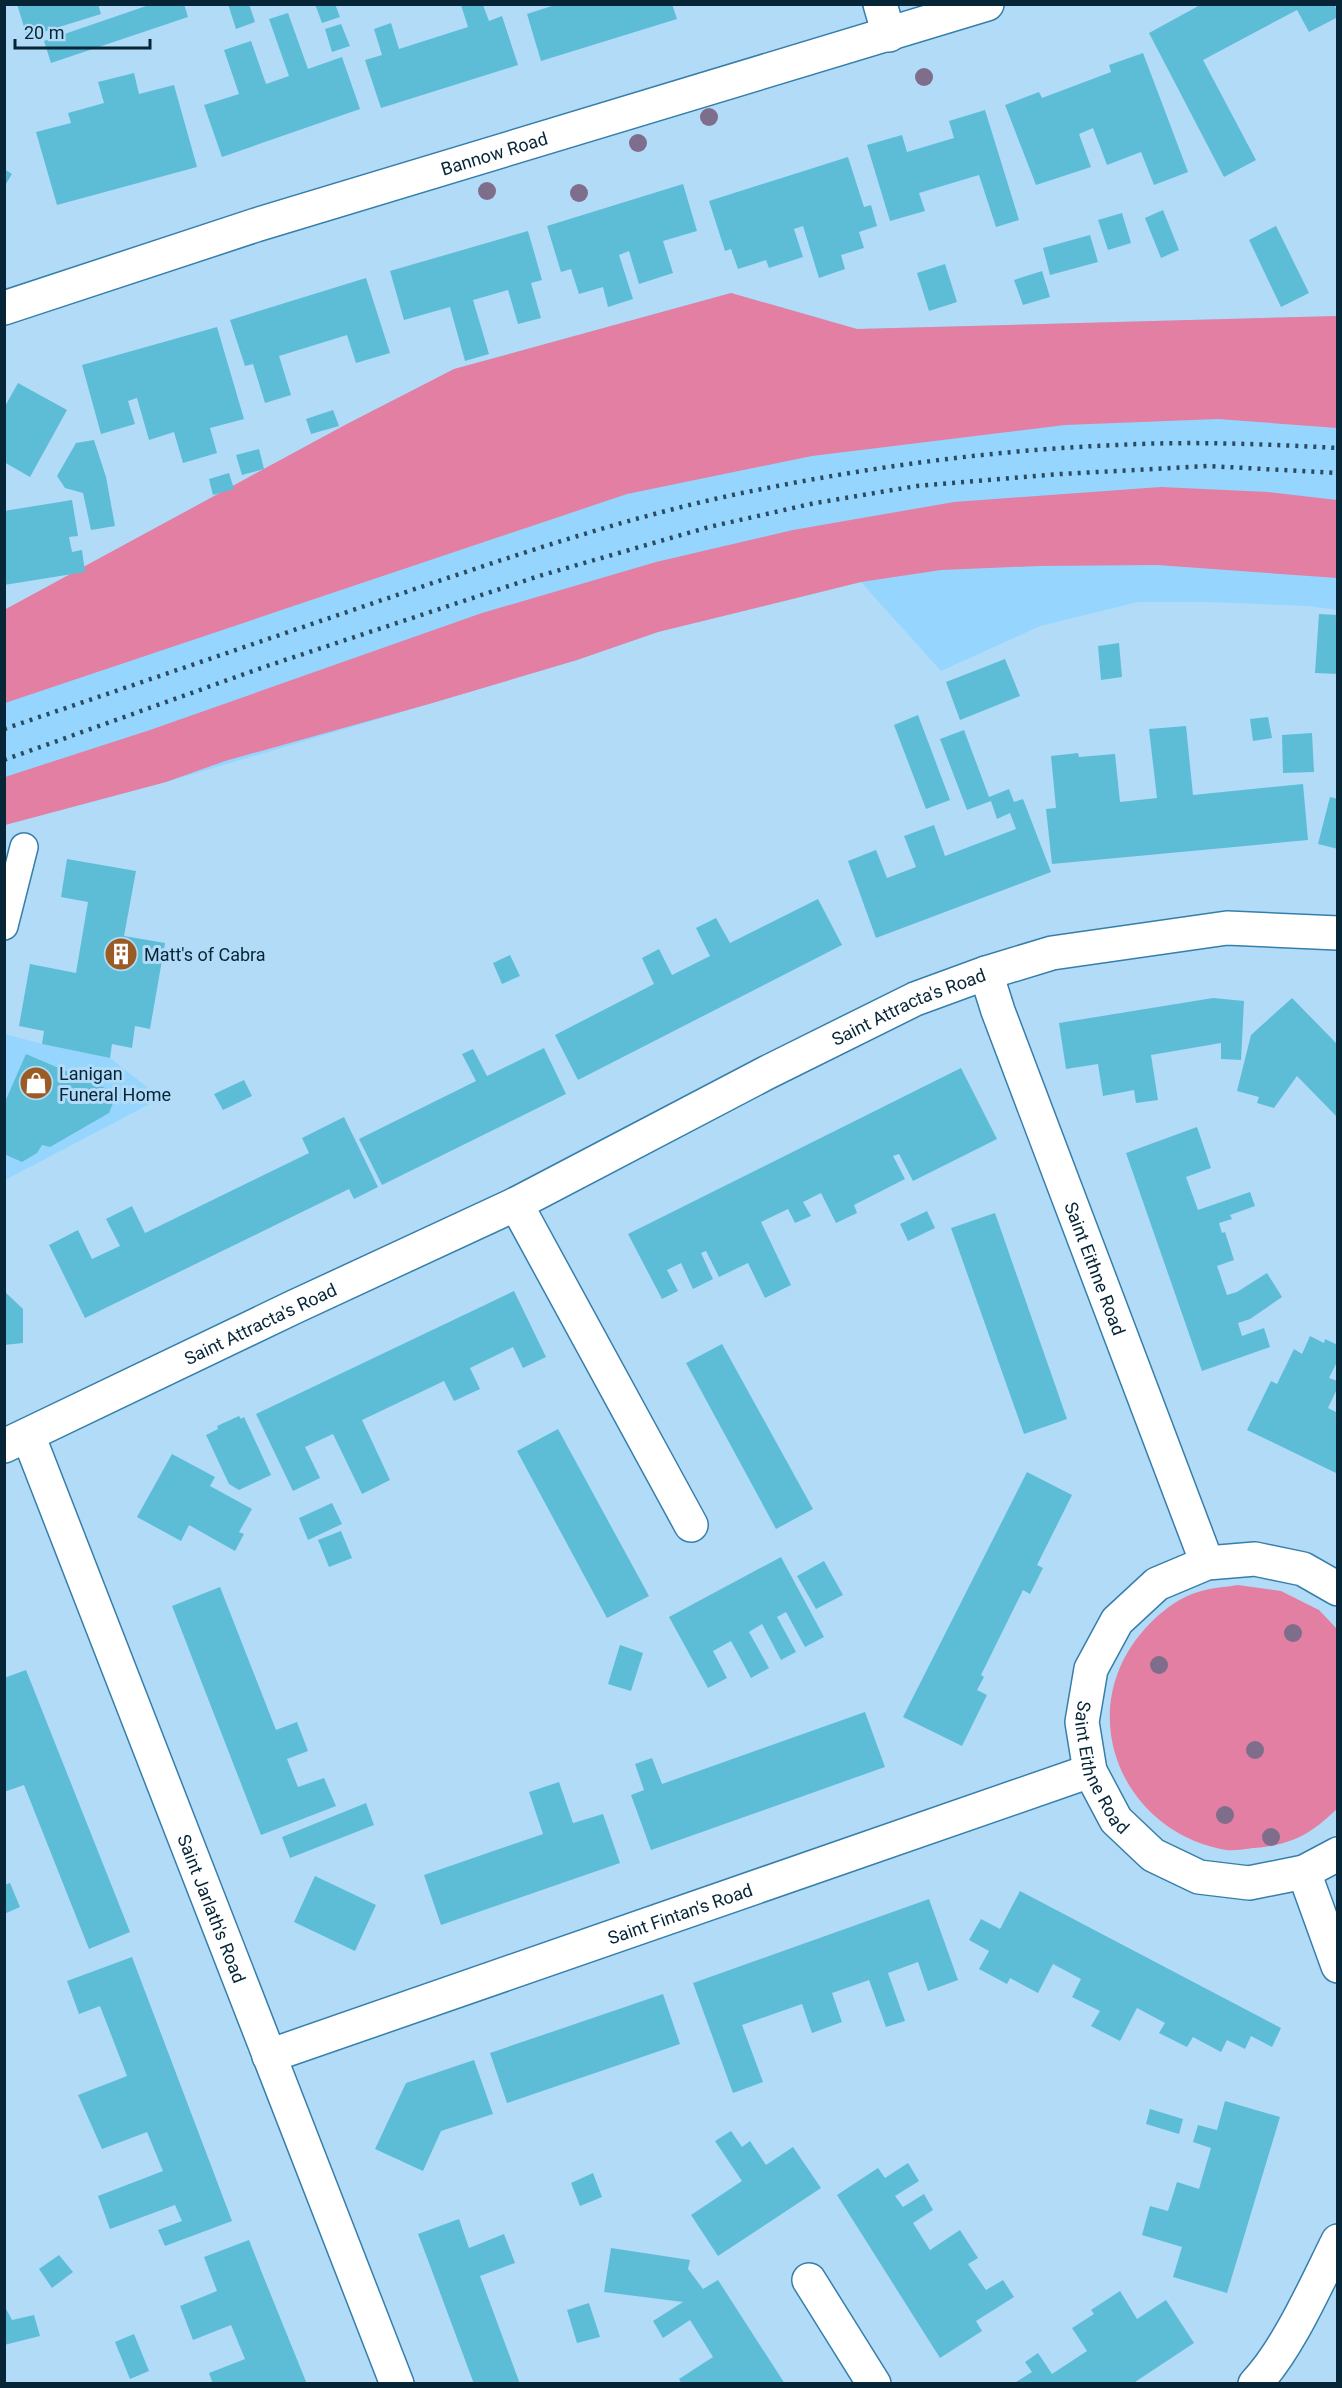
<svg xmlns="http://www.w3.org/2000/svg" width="1342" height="2388" font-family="Roboto,sans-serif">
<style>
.built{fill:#96d5fe}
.green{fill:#e27fa2}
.building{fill:#5dbdd7}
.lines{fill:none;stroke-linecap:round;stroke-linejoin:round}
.service-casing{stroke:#367faa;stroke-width:30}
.minor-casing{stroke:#367faa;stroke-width:36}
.service{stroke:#fff;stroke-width:27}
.minor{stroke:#fff;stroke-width:33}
.rail{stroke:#2b4c60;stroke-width:4.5;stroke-dasharray:3 6;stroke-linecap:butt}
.tree{fill:#7f6e8b}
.labels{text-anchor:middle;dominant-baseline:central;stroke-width:6;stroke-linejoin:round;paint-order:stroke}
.street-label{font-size:18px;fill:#062537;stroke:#b2dbf8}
.poi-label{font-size:18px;fill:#062537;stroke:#b2dbf8;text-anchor:start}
</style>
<rect width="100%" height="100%" fill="#b2dbf8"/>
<g class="built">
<path d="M731,293L857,329L1337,316V610L1309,606L1211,602H1138L1040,626L941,671L861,582L658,632L577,660L166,782L5,825V610L345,425L454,369Z"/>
<path d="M5,1034L42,1044L110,1058L161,1098L5,1180Z"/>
</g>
<g class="green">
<path d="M731,293L857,329L1337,316V428L1218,419L1065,425L812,456L627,494L5,703L4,610L345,425L454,369Z"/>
<path d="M1161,487L1268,492L1337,500V578L1157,565L1039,566L941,570L861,582L658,632L577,660L429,704L225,761L166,782L5,825V777L150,730L482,613L656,562L793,530L954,502Z"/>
<path d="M1238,1585L1281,1591L1319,1610L1337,1629L1338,1808C1330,1815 1322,1823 1313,1829C1297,1841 1273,1847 1253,1848C1245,1849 1235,1851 1226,1850C1122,1832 1072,1713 1143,1631C1157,1615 1177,1598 1198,1592C1210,1588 1225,1587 1238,1585Z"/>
</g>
<g class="building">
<path d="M17,4H98L101,14L27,37Z"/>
<path d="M152,4H184L188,17L51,63L44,41Z"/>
<path d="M228,4H249L255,22L236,29Z"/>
<path d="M315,4H335L340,17L322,23Z"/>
<path d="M558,4H672L677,19L541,61L527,14Z"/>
<path d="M1202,4H1334L1338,12V17L1309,32L1297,10L1203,60L1256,160L1224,177L1149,33Z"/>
<path d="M461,5H483L489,21L502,16L518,65L381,108L365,60L382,55L374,29L391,23L399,49L468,27Z"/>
<path d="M288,13L308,69L342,57L360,109L222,157L204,105L239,94L224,50L251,41L266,84L289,76L269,19Z"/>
<path d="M341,24L350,46L332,52L325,29Z"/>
<path d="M1143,53L1188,172L1154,185L1141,152L1107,165L1093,128L1079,134L1091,167L1036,185L1005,105L1039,92L1042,98L1111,72L1109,65Z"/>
<path d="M134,73L139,94L174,85L197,167L57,205L36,132L71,123L68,113L104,103L98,82Z"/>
<path d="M985,110L1019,220L996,227L979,175L919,193L925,211L890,221L867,145L902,135L907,152L954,138L949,121Z"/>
<path d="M848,157L864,207L871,205L877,226L859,232L864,248L841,255L845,269L819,278L803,226L794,229L803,257L769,268L766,260L738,269L731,249L725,251L709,201Z"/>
<path d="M4,169L12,174L4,187Z"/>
<path d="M683,184L697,231L663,241L673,273L639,284L629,251L619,255L633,299L608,307L603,287L579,294L571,269L561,272L547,226Z"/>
<path d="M1163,210L1179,250L1161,258L1145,218Z"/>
<path d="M1122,213L1131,243L1108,250L1098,220Z"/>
<path d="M1276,226L1309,293L1281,307L1249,240Z"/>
<path d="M528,231L542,280L531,283L541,318L518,324L508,290L473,300L489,354L465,361L450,307L404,320L390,271Z"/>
<path d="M1090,235L1098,262L1050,275L1043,248Z"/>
<path d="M945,264L957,302L929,311L917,273Z"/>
<path d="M1042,271L1050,297L1023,305L1014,280Z"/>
<path d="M366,278L390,353L356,363L347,335L279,356L291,395L265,403L253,364L245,366L230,320Z"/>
<path d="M217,327L244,419L210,428L217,453L183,463L174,432L149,440L137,398L128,401L135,424L101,434L82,365Z"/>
<path d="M18,383L67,410L30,477L4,462V408Z"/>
<path d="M333,410L339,426L311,434L306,419Z"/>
<path d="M94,440L106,477L115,526L91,530L83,493L65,488L57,476L76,443Z"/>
<path d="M259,449L264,469L242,475L236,455Z"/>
<path d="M229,473L234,489L213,495L209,479Z"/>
<path d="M72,500L78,536L69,537L72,552L82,550L85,572L4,585V511Z"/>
<path d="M1319,614L1338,615V674L1315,673Z"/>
<path d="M1119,643L1122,677L1101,680L1098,646Z"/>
<path d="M1005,659L1020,696L960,720L946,682Z"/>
<path d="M918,715L950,800L926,809L894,725Z"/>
<path d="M1268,717L1272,738L1253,741L1250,719Z"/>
<path d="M1186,726L1193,795L1303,784L1308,840L1052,864L1046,809L1056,808L1051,756L1078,753L1079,757L1115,754L1120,802L1157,798L1149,729Z"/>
<path d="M964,730L989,797L1009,789L1014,802L1023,799L1051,872L876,938L848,861L876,850L887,878L916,867L904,836L934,825L945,856L1016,829L1010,813L997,819L991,801L967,810L940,739Z"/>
<path d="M1312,733L1314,772L1283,773L1282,735Z"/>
<path d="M1330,797L1338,799V849L1318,844Z"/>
<path d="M67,859L136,871L124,936L165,943L150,1029L135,1026L132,1048L112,1044L110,1058L42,1044L44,1031L19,1026L30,964L76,973L88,902L61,897Z"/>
<path d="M818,899L842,945L578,1080L555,1035L654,984L642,958L659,949L672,975L710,956L696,928L716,918L730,943Z"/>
<path d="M510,955L520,976L502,984L493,963Z"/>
<path d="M1213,998L1244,1001L1241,1060L1221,1059V1043L1151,1055L1158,1100L1136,1103L1134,1090L1103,1096L1098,1064L1066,1069L1059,1023Z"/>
<path d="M1292,998L1338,1045V1118L1297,1076L1274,1108L1257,1103L1259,1097L1237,1091L1251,1035Z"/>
<path d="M544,1048L566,1094L382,1185L359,1139L476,1081L462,1054L473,1049L487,1076Z"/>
<path d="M26,1054L117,1093L109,1113L50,1147L42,1145L37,1153L22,1162L4,1154V1104Z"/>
<path d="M961,1068L997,1139L913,1181L899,1154L893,1156L905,1179L854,1205L857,1213L836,1223L821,1193L803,1202L811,1216L795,1223L788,1209L761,1222L791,1285L765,1298L748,1263L719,1277L706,1251L701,1253L713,1279L693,1289L681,1263L667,1270L678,1291L662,1299L628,1234Z"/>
<path d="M244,1080L252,1096L223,1110L214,1094Z"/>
<path d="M344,1117L378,1187L354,1199L349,1189L85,1318L49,1245L78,1230L92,1259L120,1246L106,1219L132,1206L145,1233L309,1153L302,1138Z"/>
<path d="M1197,1127L1211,1168L1186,1177L1198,1210L1250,1192L1255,1206L1230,1215L1232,1219L1219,1223L1222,1233L1225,1232L1234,1260L1217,1266L1227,1295L1237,1292L1267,1273L1282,1297L1250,1319L1238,1323L1242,1336L1264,1328L1270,1347L1202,1371L1126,1153Z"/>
<path d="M927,1211L935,1228L908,1241L900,1224Z"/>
<path d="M995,1213L1067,1419L1024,1434L951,1228Z"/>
<path d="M4,1291L23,1309V1343L4,1345Z"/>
<path d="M514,1291L546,1357L523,1368L513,1347L470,1368L480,1389L454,1401L444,1381L362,1420L390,1480L362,1494L333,1434L305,1447L320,1478L293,1491L256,1414Z"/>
<path d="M1310,1336L1324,1343L1325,1339L1338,1345V1360L1329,1378L1338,1381V1387L1328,1408L1338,1413V1474L1247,1430L1271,1381L1277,1384L1294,1349L1302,1354Z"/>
<path d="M722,1344L813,1509L776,1529L686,1363Z"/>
<path d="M239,1416L241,1419L244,1417L271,1475L239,1490L229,1484L206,1435L218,1429L217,1426Z"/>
<path d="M558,1429L649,1596L607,1618L517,1451Z"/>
<path d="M172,1454L215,1477L210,1486L252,1509L239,1532L244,1534L235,1551L189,1525L181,1541L137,1517Z"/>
<path d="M1027,1472L1072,1495L1037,1565L1043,1568L1030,1594L1023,1590L981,1675L984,1677L977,1690L987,1695L962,1746L903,1717Z"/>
<path d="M332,1503L342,1524L308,1540L299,1518Z"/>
<path d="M341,1531L352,1558L329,1567L318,1540Z"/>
<path d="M781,1557L824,1637L805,1647L786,1612L777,1617L796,1652L781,1660L762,1624L749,1632L769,1668L751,1678L731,1641L713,1651L727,1678L708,1688L669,1617Z"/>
<path d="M824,1561L843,1595L816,1609L797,1576Z"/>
<path d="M220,1587L276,1730L297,1722L308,1751L287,1759L298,1787L324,1778L336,1806L261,1835L172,1606Z"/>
<path d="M620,1645L643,1653L631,1691L608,1684Z"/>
<path d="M26,1670L130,1932L89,1949L24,1785L4,1792V1678Z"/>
<path d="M865,1712L885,1767L651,1850L631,1795L644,1790L635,1764L652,1758L662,1784Z"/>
<path d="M559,1782L573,1823L603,1814L620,1863L441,1925L424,1875L543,1834L529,1792Z"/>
<path d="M366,1803L374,1825L290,1858L282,1837Z"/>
<path d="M315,1876L376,1905L355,1951L294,1922Z"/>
<path d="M10,1883L20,1907L4,1914V1885Z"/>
<path d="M1020,1891L1281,2028L1272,2047L1251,2036L1245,2049L1227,2040L1221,2052L1193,2037L1187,2047L1159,2033L1165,2023L1137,2008L1120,2041L1091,2026L1100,2011L1072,1997L1081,1979L1053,1964L1038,1993L1010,1978L1007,1984L979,1969L989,1951L969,1940L981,1919L1000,1929Z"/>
<path d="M929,1899L958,1980L928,1991L918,1962L888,1973L905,2021L886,2027L869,1980L832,1993L842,2022L812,2033L802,2004L742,2025L763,2082L733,2093L693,1983Z"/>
<path d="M132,1957L232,2221L165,2246L158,2230L182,2221L175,2205L110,2229L98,2196L163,2171L147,2132L102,2149L78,2095L127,2076L100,2006L79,2014L67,1981Z"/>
<path d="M663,1994L680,2044L507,2103L490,2053Z"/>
<path d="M474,2060L493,2114L441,2131L423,2171L375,2149L406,2083Z"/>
<path d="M1225,2101L1280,2117L1227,2293L1173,2277L1182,2247L1142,2235L1150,2206L1168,2211L1177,2182L1199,2189L1211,2148L1193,2142L1198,2125L1217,2130Z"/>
<path d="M1150,2109L1183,2119L1179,2134L1146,2124Z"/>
<path d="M731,2131L742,2147L750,2141L766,2165L793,2147L821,2188L718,2256L691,2215L742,2181L715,2141Z"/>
<path d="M908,2163L919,2181L895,2196L903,2207L924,2194L933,2210L913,2223L930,2250L960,2230L978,2258L968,2264L986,2290L1003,2280L1014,2297L976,2321L982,2331L940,2358L837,2195L878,2168L885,2178Z"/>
<path d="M593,2173L602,2197L580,2206L571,2183Z"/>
<path d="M459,2219L469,2248L504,2234L515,2263L480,2276L520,2384H474L429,2263L418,2234Z"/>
<path d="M249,2240L262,2273L307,2384H213L209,2373L245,2359L231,2325L193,2340L180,2306L217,2291L204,2257Z"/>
<path d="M611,2248L690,2260L688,2269L703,2289L718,2280L785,2384H682L679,2379L713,2357L690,2320L663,2338L653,2321L683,2302L604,2292Z"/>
<path d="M59,2255L73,2272L52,2288L39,2269Z"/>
<path d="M1120,2291L1137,2319L1166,2300L1194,2343L1132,2384H1017L1016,2382L1032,2372L1025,2362L1038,2353L1052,2374L1087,2351L1072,2328L1094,2314L1091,2310Z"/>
<path d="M589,2303L600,2337L577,2343L567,2310Z"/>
<path d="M4,2305L12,2320L34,2315L40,2336L4,2345Z"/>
<path d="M134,2334L149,2371L130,2379L115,2342Z"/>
</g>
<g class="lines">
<defs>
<path id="service" d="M4,926L24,847"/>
<g id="minor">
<path d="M880,4L889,35"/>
<path id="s1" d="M4,308L256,225L987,4"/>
<path id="s2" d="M986,973L998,1011L1207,1563"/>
<path d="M516,1204L691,1525"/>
<path id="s3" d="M28,1435L397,2384"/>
<path id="s4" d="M4,1446L294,1307L516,1204L766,1073L915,999L986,973L1052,953L1227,928L1338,933"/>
<path id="s5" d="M1338,1589L1303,1569L1255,1559L1207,1563L1157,1584L1117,1621L1091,1669L1082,1722L1090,1771L1116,1820L1153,1855L1199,1877L1249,1883L1304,1872L1338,1854"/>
<path d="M1304,1872L1338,1966"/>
<path id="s6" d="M269,2056L1090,1771"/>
<path d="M809,2280L874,2384"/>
<path d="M1255,2384C1288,2349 1316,2285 1338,2241"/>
</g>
</defs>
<use href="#service" class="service-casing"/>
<use href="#minor" class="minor-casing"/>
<use href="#service" class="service"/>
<use href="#minor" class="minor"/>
<g class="rail">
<path d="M4,729C137,684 270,638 403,593C516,555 630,516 747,492C869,467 993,450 1117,445C1190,441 1265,444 1338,448"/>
<path d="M4,760L264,667L539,576L709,527L815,503L917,486L1061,474L1208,466L1338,473"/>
</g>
</g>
<g class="tree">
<circle cx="924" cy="77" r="9"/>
<circle cx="709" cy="117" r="9"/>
<circle cx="638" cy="143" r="9"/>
<circle cx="487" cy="191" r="9"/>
<circle cx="579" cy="193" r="9"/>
<circle cx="1293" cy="1633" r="9"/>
<circle cx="1159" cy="1665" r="9"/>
<circle cx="1255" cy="1750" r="9"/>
<circle cx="1225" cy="1815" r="9"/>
<circle cx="1271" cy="1837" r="9"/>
</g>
<defs>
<symbol id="building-disc" viewBox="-11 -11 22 22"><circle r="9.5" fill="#9b5b24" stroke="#b2dbf8"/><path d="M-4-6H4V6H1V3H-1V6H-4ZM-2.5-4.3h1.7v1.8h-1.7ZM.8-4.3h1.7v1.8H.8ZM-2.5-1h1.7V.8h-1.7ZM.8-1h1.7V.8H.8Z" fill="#fff"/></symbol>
<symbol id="shop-disc" viewBox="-11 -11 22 22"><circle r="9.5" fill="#9b5b24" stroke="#b2dbf8"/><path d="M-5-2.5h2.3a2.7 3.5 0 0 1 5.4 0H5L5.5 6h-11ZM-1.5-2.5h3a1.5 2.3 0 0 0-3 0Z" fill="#fff"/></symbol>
</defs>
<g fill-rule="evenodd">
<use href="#building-disc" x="102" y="935" width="38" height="38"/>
<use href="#shop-disc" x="17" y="1064" width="38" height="38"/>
</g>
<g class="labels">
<g class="street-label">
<text stroke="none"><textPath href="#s1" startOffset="514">Bannow Road</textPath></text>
<text stroke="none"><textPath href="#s4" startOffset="1006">Saint Attracta's Road</textPath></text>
<text stroke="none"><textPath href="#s2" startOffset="315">Saint Eithne Road</textPath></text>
<text stroke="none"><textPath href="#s4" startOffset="284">Saint Attracta's Road</textPath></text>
<text stroke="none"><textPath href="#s5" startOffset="404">Saint Eithne Road</textPath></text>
<text stroke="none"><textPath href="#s3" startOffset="508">Saint Jarlath's Road</textPath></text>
<text stroke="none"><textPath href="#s6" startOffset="435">Saint Fintan's Road</textPath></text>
</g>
<g class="poi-label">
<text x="144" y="954">Matt's of Cabra</text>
<text x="59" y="1073">Lanigan<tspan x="59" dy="21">Funeral Home</tspan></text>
</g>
</g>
<rect width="1342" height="2388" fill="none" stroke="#062537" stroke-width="12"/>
<path d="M15 39v9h135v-9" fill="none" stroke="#062537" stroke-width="3"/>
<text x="24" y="39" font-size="18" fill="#062537" stroke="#b2dbf8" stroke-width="4.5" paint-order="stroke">20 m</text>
</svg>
